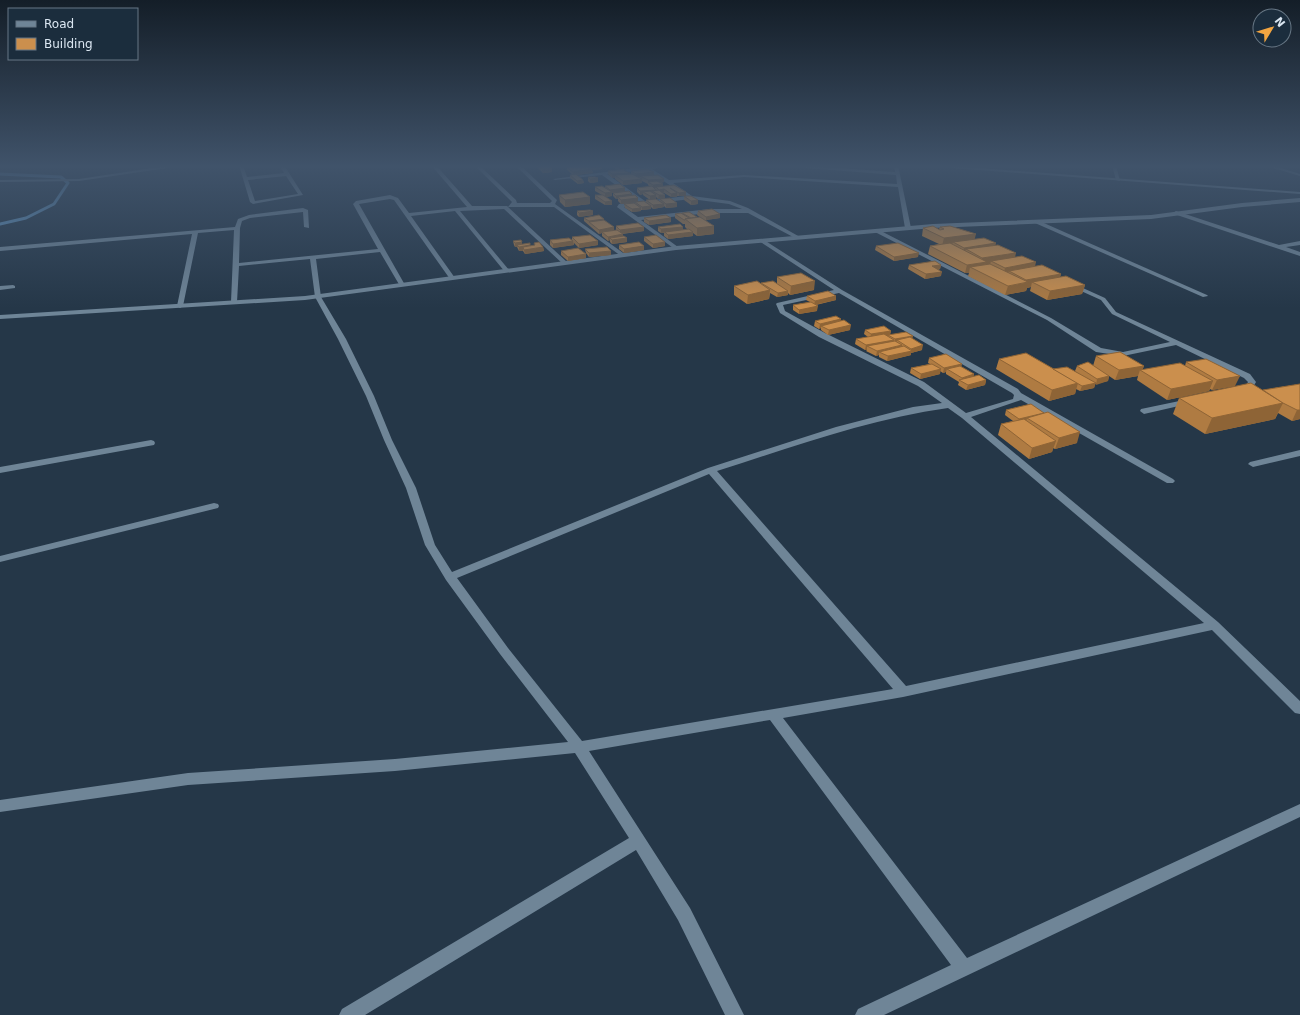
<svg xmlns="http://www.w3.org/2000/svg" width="1300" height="1015" font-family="'DejaVu Sans',sans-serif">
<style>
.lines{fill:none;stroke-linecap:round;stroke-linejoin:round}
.stream{stroke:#6194be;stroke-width:3}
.minor{fill:#6f8597;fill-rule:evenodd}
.secondary{fill:#6f8597;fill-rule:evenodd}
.wall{fill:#af7b42}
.shaded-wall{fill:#8e6436}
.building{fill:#cb8f4d;stroke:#8e6436}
</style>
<rect width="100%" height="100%" fill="#253748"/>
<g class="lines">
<path class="stream" d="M0,174L61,177L68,183L54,204L26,218L0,224"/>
<g class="minor">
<path d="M172,165H188L79,181L0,182V180L79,179Z"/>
<path d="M239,165H243L247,177L284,173L279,165H284L303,195L253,204L250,202ZM286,176L298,194L255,201L248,180Z"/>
<path d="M431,165H436L472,206H507L568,263L563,264L504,209L460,211L509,270V272H505L455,211L411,216L455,278L450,279L394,200L390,199L359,204L405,285L404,286H400L380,252L316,259L321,297L346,339L374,396L392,440L416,488L435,545L452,572L708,468L836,427L913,407L942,403L918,386L819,337L780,313L776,304L777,303L834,290L759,241L764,240L842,290L1018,389L1021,393L1173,479L1175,481L1173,483H1167L1021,400L971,417L1218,622L1300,701V714L1295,713L1212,630L903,697L783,718L967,958L1300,804V817L884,1015H855L858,1009L951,965L770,720L589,751L690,908L744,1015H725L678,920L636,850L365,1015H339L342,1009L629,838L575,753L395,771L188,785L0,812V800L188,773L395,759L568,742L500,654L446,580L425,545L406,488L384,440L366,396L338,339L315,297L310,259L239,266L237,302L234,304L231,302L234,230L198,233L183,306L180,308L177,306L192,234L0,251V247L235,227L238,219L249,215L303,208L308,210L309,228L304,227L303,212L250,218L242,221L240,228L239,263L378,249L353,204L356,201L390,195L398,198L409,213L467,207ZM839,293L1012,393L1014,395L1013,399L966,413L924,382L825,333L785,311L783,305ZM948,408L962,418L1204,623L906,686L717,471C793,447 869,419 948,408ZM709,474L893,689L582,741L508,648L457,578Z"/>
<path d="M474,165H479L516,200L517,203H550L552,201L515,165H520L557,200L555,204L626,255L621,256L554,207H508L512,202Z"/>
<path d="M641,165L649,167L677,165L652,169L669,180L744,175L897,184L896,175L767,165H795L895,172L894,165H898L911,228L908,230L905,228L898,187L744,177L673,183L692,196L730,201L748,208L800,237L795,238L748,213H710L641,220L678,247V249L676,250L617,207L619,204L639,202L602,175L555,180L553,179L643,167ZM647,170L686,196L645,201L607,174ZM691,199L729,204L742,209H710L638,217L624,207Z"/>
<path d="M1112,165H1116L1120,181L1116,180Z"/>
<path d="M1219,165H1234L1232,166Z"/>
<path d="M1263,165H1272L1300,174V176Z"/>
<path d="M1176,211L1279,245L1300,241V245L1286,247L1300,252V256L1174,214L1173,213Z"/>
<path d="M1037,220L1207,295L1208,296L1203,297L1035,223L1034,222Z"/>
<path d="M877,229L1051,318L1101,348L1123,352L1170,342L1112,314L1101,300L1070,286V284H1074L1105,298L1116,312L1250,374L1256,382L1251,391L1239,392V388L1245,387L1248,382L1244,378L1176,345L1123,356L1096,352L1047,320L875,232L874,231Z"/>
<path d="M13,285L15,286V288L0,290V286Z"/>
<path d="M1189,399H1192V403L1144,414L1140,411L1141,409Z"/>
<path d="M151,440L154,441L155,443L154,445L0,473V467Z"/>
<path d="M1300,450V456L1253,467L1248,464L1250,462Z"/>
<path d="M214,503L218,504L219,506L218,508L0,562V556Z"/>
</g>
<g class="secondary">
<path d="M939,165L1300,192V194L912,165Z"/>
<path d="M1300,198V202L1242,207L1151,219L933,228L676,250L305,300L0,319V315L305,296L676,246L933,224L1151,215L1242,203Z"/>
</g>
</g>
<g class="wall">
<path d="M537,165H549L552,168V172L543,173L537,167Z"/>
<path d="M589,165H601L602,169L592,170L593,173L577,175L583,180L584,183L578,184L570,178V175H573L567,170V167H589Z"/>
<path d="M611,165H621V168L616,169Z"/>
<path d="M626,165H639V168L631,169Z"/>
<path d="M608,171H625L630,174H631V171L654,175L664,182L661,183L663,187L686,192V196H677V197H671L664,193H662L665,198L658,199L656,197V199L660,202V199L677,203V207L666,208L664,206V207L653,209L651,207V209L642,210H641V211L632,212L625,208L624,204L635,203V202L646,203V200H650L643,195V194L640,195L637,192V188L650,187L648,185V184L642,181V183L623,185L615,179V178H612L608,174Z"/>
<path d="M588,177L598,178V182L590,183L588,181Z"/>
<path d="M605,186L625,188V191L632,194V195L638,198V202L621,204L618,201V199H616L613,196V193H612V196L606,197L612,201V205H605L595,199V195H602L595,191V187L605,188Z"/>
<path d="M559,195L590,204L565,207L560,202Z"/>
<path d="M684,196L698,200V204L691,205L684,200Z"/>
<path d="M577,211H593V215L579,217L577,215Z"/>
<path d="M698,211L720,218L706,220L714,234L697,236L693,233V236L668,239L664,236V233H661L658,231V227H683V230H688L685,227V224H683L675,218V214L682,213L703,219L697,215Z"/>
<path d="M584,218L604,219V221L614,227V230H616V226L644,227V231L622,234H623V236L627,238V242L612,244L610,242V240L608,241L602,236V233L599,234L584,221Z"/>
<path d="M644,218L671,222L649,225L644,222Z"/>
<path d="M940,227L974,239L1035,266L1061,274L1060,277L1085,285L1082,294L1047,300L1030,291L1031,287L1027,288L1026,291L1005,295L968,276L969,273H965L928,254L930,246L939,244L922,236L923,228L939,229Z"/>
<path d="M572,237L598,245L579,248L574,243V245L553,248L550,245V240H572Z"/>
<path d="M644,237L665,242V246L653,248L644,241Z"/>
<path d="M513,241L522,245L530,246L543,247L544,251L525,254L523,251H519L517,247H515L514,245Z"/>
<path d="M619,245L644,250L624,253L619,249Z"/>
<path d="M876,246L918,257L894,261L875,250Z"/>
<path d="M585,249L611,251V255L589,257L586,253Z"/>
<path d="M561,251L586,254V258L568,261L561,255Z"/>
<path d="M909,265H941L940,269L938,270L941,276L925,279L908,269Z"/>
<path d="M777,277L814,290L790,295L788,293V295L777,297L770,293L769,299L747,304L734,295V286L761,284V283L777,284Z"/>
<path d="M807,296L836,300L816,305L817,311L799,314L793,310V305L810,302L806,300Z"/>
<path d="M815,321H840L850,330L828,335L821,330V328L819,329L814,326Z"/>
<path d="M865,330L891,331L890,334L912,339L922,350L911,353V355L887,361L879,357V355L876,356L866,351L867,350H865L855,344L856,339L868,337L864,334Z"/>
<path d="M1096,356L1144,366L1142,370L1185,366L1186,362L1235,386L1212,390L1210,389L1209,391L1167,400L1137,380L1138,376L1115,380L1109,376L1108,381L1095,384L1094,388L1080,391L1076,389L1075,394L1049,401L996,369L999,359L1079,374L1075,371L1077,366H1093Z"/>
<path d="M929,358L962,367L974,374L973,377L986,380L985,385L966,390L958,385L959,382L946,374V372L943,373L940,371V374L920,379L910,373L911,368L930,364L928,363Z"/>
<path d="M1300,384V419L1292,421L1278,413L1275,419L1205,434L1173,414L1179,398L1263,390Z"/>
<path d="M1031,404L1077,443L1055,449L1053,448L1052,452L1029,459L998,435L1001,424L1013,421L1005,415L1006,410Z"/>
</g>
<g class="shaded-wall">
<path d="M616,165H621V168L616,169Z"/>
<path d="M631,165H639V168L631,169Z"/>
<path d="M651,165H660V166L651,167Z"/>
<path d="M602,166V169L592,170L593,173L574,175L573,172L592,170L591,167Z"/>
<path d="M552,168V172L543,173L542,169Z"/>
<path d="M654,172V176H640V177L636,178V174Z"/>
<path d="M630,173V176L615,175V178H612V174Z"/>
<path d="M598,178V182L590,183V179Z"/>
<path d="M642,179V183L623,185V181Z"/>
<path d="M664,179V182L651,184L648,182V180Z"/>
<path d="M583,180L584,183L578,184L577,181Z"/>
<path d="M663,184V187L653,188V185Z"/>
<path d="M625,188V191L612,193V196L605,197V193H610V190Z"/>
<path d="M664,189V193H659V190Z"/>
<path d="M656,190V193L652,191V194L643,192V194L640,195V191Z"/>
<path d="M686,192V196H679V193Z"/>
<path d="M677,193V197H671V194Z"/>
<path d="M632,194V197H618V199H616V196Z"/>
<path d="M656,195V199L650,200V196Z"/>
<path d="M659,195H665V198L658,199Z"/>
<path d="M590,197V204L565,207V200Z"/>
<path d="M638,198V202L621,204V200Z"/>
<path d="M698,200V204L691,205V201Z"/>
<path d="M612,201V205H605V202Z"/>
<path d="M677,203V207L666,208V204Z"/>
<path d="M664,204V207L653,209V205Z"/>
<path d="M651,206V209L642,210V207Z"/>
<path d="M641,208V211L632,212V209Z"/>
<path d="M593,211V215L579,217V213Z"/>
<path d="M720,214V218L706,220V217Z"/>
<path d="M671,218V222L649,225V221Z"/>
<path d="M604,219V223L589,222V225V221Z"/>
<path d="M714,226V234L697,236V228Z"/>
<path d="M614,227V231L602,232V233L599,234V230Z"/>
<path d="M644,227V231L620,234V230Z"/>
<path d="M683,227V231L661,233V229Z"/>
<path d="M693,232V236L668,239V235Z"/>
<path d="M623,234V238H610V240L608,241V237Z"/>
<path d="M976,234L974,242H953L952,245L942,246L944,238Z"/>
<path d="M627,238V242L612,244V240Z"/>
<path d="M573,241L574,245L553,248V244Z"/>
<path d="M598,241V245L579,248V244Z"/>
<path d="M522,242V246L517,245L518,247H515V243Z"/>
<path d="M665,242V246L653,248V244Z"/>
<path d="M996,243L994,252L966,249L964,256H962L964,248Z"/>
<path d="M530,245V249L543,247L544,251L525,254L524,250L523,247V251H519V247Z"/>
<path d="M644,246V250L624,253V249Z"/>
<path d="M611,251V255L589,257V253Z"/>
<path d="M919,253L918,257L894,261V257Z"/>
<path d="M1016,253L1014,262L991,261L990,265L970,267L969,273H965L967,265L981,263L982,258Z"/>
<path d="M586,254V258L568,261V257Z"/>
<path d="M1036,262L1034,271H1009L1007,276H1003L1005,268Z"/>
<path d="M941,265L940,269L931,271L932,266Z"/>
<path d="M942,272L941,276L925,279L926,274Z"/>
<path d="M1061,274L1058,283L1032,282L1031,287L1027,288L1026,291L1005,295L1008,286L1025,283L1026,280Z"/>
<path d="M815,281L814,290L790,295L791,286Z"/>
<path d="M1085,285L1082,294L1047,300L1050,291Z"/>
<path d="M770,290L769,299L747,304L748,295Z"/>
<path d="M788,291V295L777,297L778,293Z"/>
<path d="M836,296V300L814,305L815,301Z"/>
<path d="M818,306L817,311L799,314V310Z"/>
<path d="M841,319L840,323L821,326V328L819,329L820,324Z"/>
<path d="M851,325L850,330L828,335L829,330Z"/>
<path d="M891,331L890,335H888V336L870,339L871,334Z"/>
<path d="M913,336L912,341L897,340V343L894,344L895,339Z"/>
<path d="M894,340L893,345L867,346V350H865L866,345Z"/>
<path d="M902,345L901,350L879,352V355L876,356L877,351Z"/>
<path d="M923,345L922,350L911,353V355L887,361L888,356L911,351V349Z"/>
<path d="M962,364L961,369H947L946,372L943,373L944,368Z"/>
<path d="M1144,366L1142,371L1140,370L1138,376L1115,380L1119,370Z"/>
<path d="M941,369L940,374L920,379L921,374Z"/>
<path d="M974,374L973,379L961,381L962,378Z"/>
<path d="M1109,376L1108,381L1096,385L1097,379Z"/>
<path d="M1240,376L1235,386L1212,390L1217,380Z"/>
<path d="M986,380L985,385L966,390L968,385Z"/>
<path d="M1213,381L1209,391L1167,400L1171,389Z"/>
<path d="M1078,383L1075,394L1049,401L1052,390Z"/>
<path d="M1096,383L1094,388L1080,391L1082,386Z"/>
<path d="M1283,403L1275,419L1205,434L1212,418Z"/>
<path d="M1297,410H1300V419L1292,421Z"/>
<path d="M1044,413L1027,418L1026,422L1017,424L1019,419Z"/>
<path d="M1080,432L1077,443L1055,449L1059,438Z"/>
<path d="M1056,441L1052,452L1029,459L1032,448Z"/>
</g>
<g class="building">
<path d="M539,165H549L552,168L542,169Z"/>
<path d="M579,165H587L592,169L573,172L567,167Z"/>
<path d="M590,165H601L602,166L591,167Z"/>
<path d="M624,169L625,171L630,173L612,174L608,171Z"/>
<path d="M647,169L654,172L636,174L631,171Z"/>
<path d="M576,174L583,180L577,181L570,175Z"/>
<path d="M632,174L642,179L623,181L615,175Z"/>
<path d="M658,175L664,179L648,180L640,176Z"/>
<path d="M588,177H595L598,178L590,179Z"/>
<path d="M657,181L663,184L653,185L648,182Z"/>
<path d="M620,184L625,188L610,190L605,186Z"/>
<path d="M674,185L686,192L679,193L670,188L677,193L671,194L664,189L659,190L656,187Z"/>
<path d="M602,186L612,192L605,193L595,187Z"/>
<path d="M652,186L656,190L640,191L637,188Z"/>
<path d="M659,190L665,195H659L652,191Z"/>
<path d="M629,191L632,194L616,196L613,193Z"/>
<path d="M650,191L656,195L650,196L643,192Z"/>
<path d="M583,192L590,197L565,200L559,195Z"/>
<path d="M595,195H603L612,201L605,202Z"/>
<path d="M635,195L638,198L621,200L618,197Z"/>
<path d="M684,196H691L698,200L691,201Z"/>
<path d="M670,198L677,203L666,204L660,199Z"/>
<path d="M656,199L664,204L653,205L646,200Z"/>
<path d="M644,201L651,206L642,207L635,202Z"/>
<path d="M634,203L641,208L632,209L624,204Z"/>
<path d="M712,209L720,214L706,217L698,211Z"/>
<path d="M590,210L593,211L579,213L577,211Z"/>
<path d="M689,212L697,217L691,218L682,213Z"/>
<path d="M681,213L689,218L685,219V220H684L675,214Z"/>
<path d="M599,215L604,219L589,221L584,218Z"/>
<path d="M666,215L671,218L649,221L644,218Z"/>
<path d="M700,217L714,226L697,228L685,219Z"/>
<path d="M604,220L614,227L599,230L589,222Z"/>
<path d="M638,223L644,227L620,230L616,226Z"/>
<path d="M680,224L683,227L661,229L658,227Z"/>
<path d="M933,226L940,230L944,229L940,227L950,226L976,234L944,238L923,228Z"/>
<path d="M689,229L693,232L668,235L665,232Z"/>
<path d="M617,230L623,234L608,237L602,232Z"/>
<path d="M590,235L598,241L579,244L572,237Z"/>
<path d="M656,235L665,242L653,244L644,237Z"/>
<path d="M624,236L627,238L612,240L610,238Z"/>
<path d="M569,238L573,241L553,244L550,240Z"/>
<path d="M984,238L996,243L964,248L953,242Z"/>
<path d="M521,240L522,242L515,243L513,241Z"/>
<path d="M539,242L543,247L524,250L523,247L535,245L534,243Z"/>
<path d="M639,242L644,246L624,249L619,245Z"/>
<path d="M530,243V245L519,247L517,245Z"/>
<path d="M898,243L919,253L894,257L876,246Z"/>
<path d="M950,243L987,262L967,265L930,246Z"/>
<path d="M998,245L1016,253L982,258L966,249Z"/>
<path d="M607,247L611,251L589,253L585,249Z"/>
<path d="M578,248L586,254L568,257L561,251Z"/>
<path d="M1022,256L1036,262L1005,268L991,261Z"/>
<path d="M935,261L941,265L932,266L942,272L926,274L909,265Z"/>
<path d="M990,264L1028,282L1008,286L970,267Z"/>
<path d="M1042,265L1061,274L1026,280L1009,271Z"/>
<path d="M801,273L815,281L791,286L777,277Z"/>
<path d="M1066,276L1085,285L1050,291L1032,282Z"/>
<path d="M757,281L770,290L748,295L734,286Z"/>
<path d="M773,281L788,291L778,293L761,283Z"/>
<path d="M828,291L836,296L815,301L807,296Z"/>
<path d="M811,302L818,306L799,310L793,305Z"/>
<path d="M836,316L841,319L820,324L815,321Z"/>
<path d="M844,320L851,325L829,330L821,326Z"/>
<path d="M884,326L891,331L871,334L865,330Z"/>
<path d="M906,332L913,336L895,339L888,335Z"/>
<path d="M884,334L894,340L866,345L856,339Z"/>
<path d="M910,337L923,345L911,349L897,340Z"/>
<path d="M895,341L902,345L877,351L867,346Z"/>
<path d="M904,346L912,351L888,356L879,352Z"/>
<path d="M1120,352L1144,366L1119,370L1096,356Z"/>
<path d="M1026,353L1078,383L1052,390L999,359Z"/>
<path d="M946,354L962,364L944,368L929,358Z"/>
<path d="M1206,359L1240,376L1217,380L1186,362Z"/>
<path d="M1088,362L1109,376L1097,379L1077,366Z"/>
<path d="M1180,363L1213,381L1171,389L1140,370Z"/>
<path d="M932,364L941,369L921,374L911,368Z"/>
<path d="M960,366L974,374L962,378L947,369Z"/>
<path d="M1067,367L1096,383L1082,386L1053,369Z"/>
<path d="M979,375L986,380L968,385L959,380Z"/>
<path d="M1251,383L1283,403L1212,418L1179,398Z"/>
<path d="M1300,384V410H1297L1283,403L1263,390Z"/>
<path d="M1031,404L1044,413L1019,419L1006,410Z"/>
<path d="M1048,412L1080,432L1059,438L1027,418Z"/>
<path d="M1024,419L1056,441L1032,448L1001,424Z"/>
</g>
<linearGradient id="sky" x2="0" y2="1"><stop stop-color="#141e28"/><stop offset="0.54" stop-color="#40536a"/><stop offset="1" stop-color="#40536a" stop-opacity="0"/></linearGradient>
<rect width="1300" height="308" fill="url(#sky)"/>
<rect x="8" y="8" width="130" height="52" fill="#1b2d3d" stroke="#677785"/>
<rect x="16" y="21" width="20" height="6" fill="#6f8597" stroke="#677785"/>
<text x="44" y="28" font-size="12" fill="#dae6f1">Road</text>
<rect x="16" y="38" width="20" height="12" fill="#cb8f4d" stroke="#677785"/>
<text x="44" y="48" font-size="12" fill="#dae6f1">Building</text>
<g transform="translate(1272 28) rotate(52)"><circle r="19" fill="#1b2d3d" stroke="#677785"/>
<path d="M0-3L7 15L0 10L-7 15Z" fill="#f2a541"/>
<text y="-6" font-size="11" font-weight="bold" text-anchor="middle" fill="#dae6f1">N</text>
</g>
</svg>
